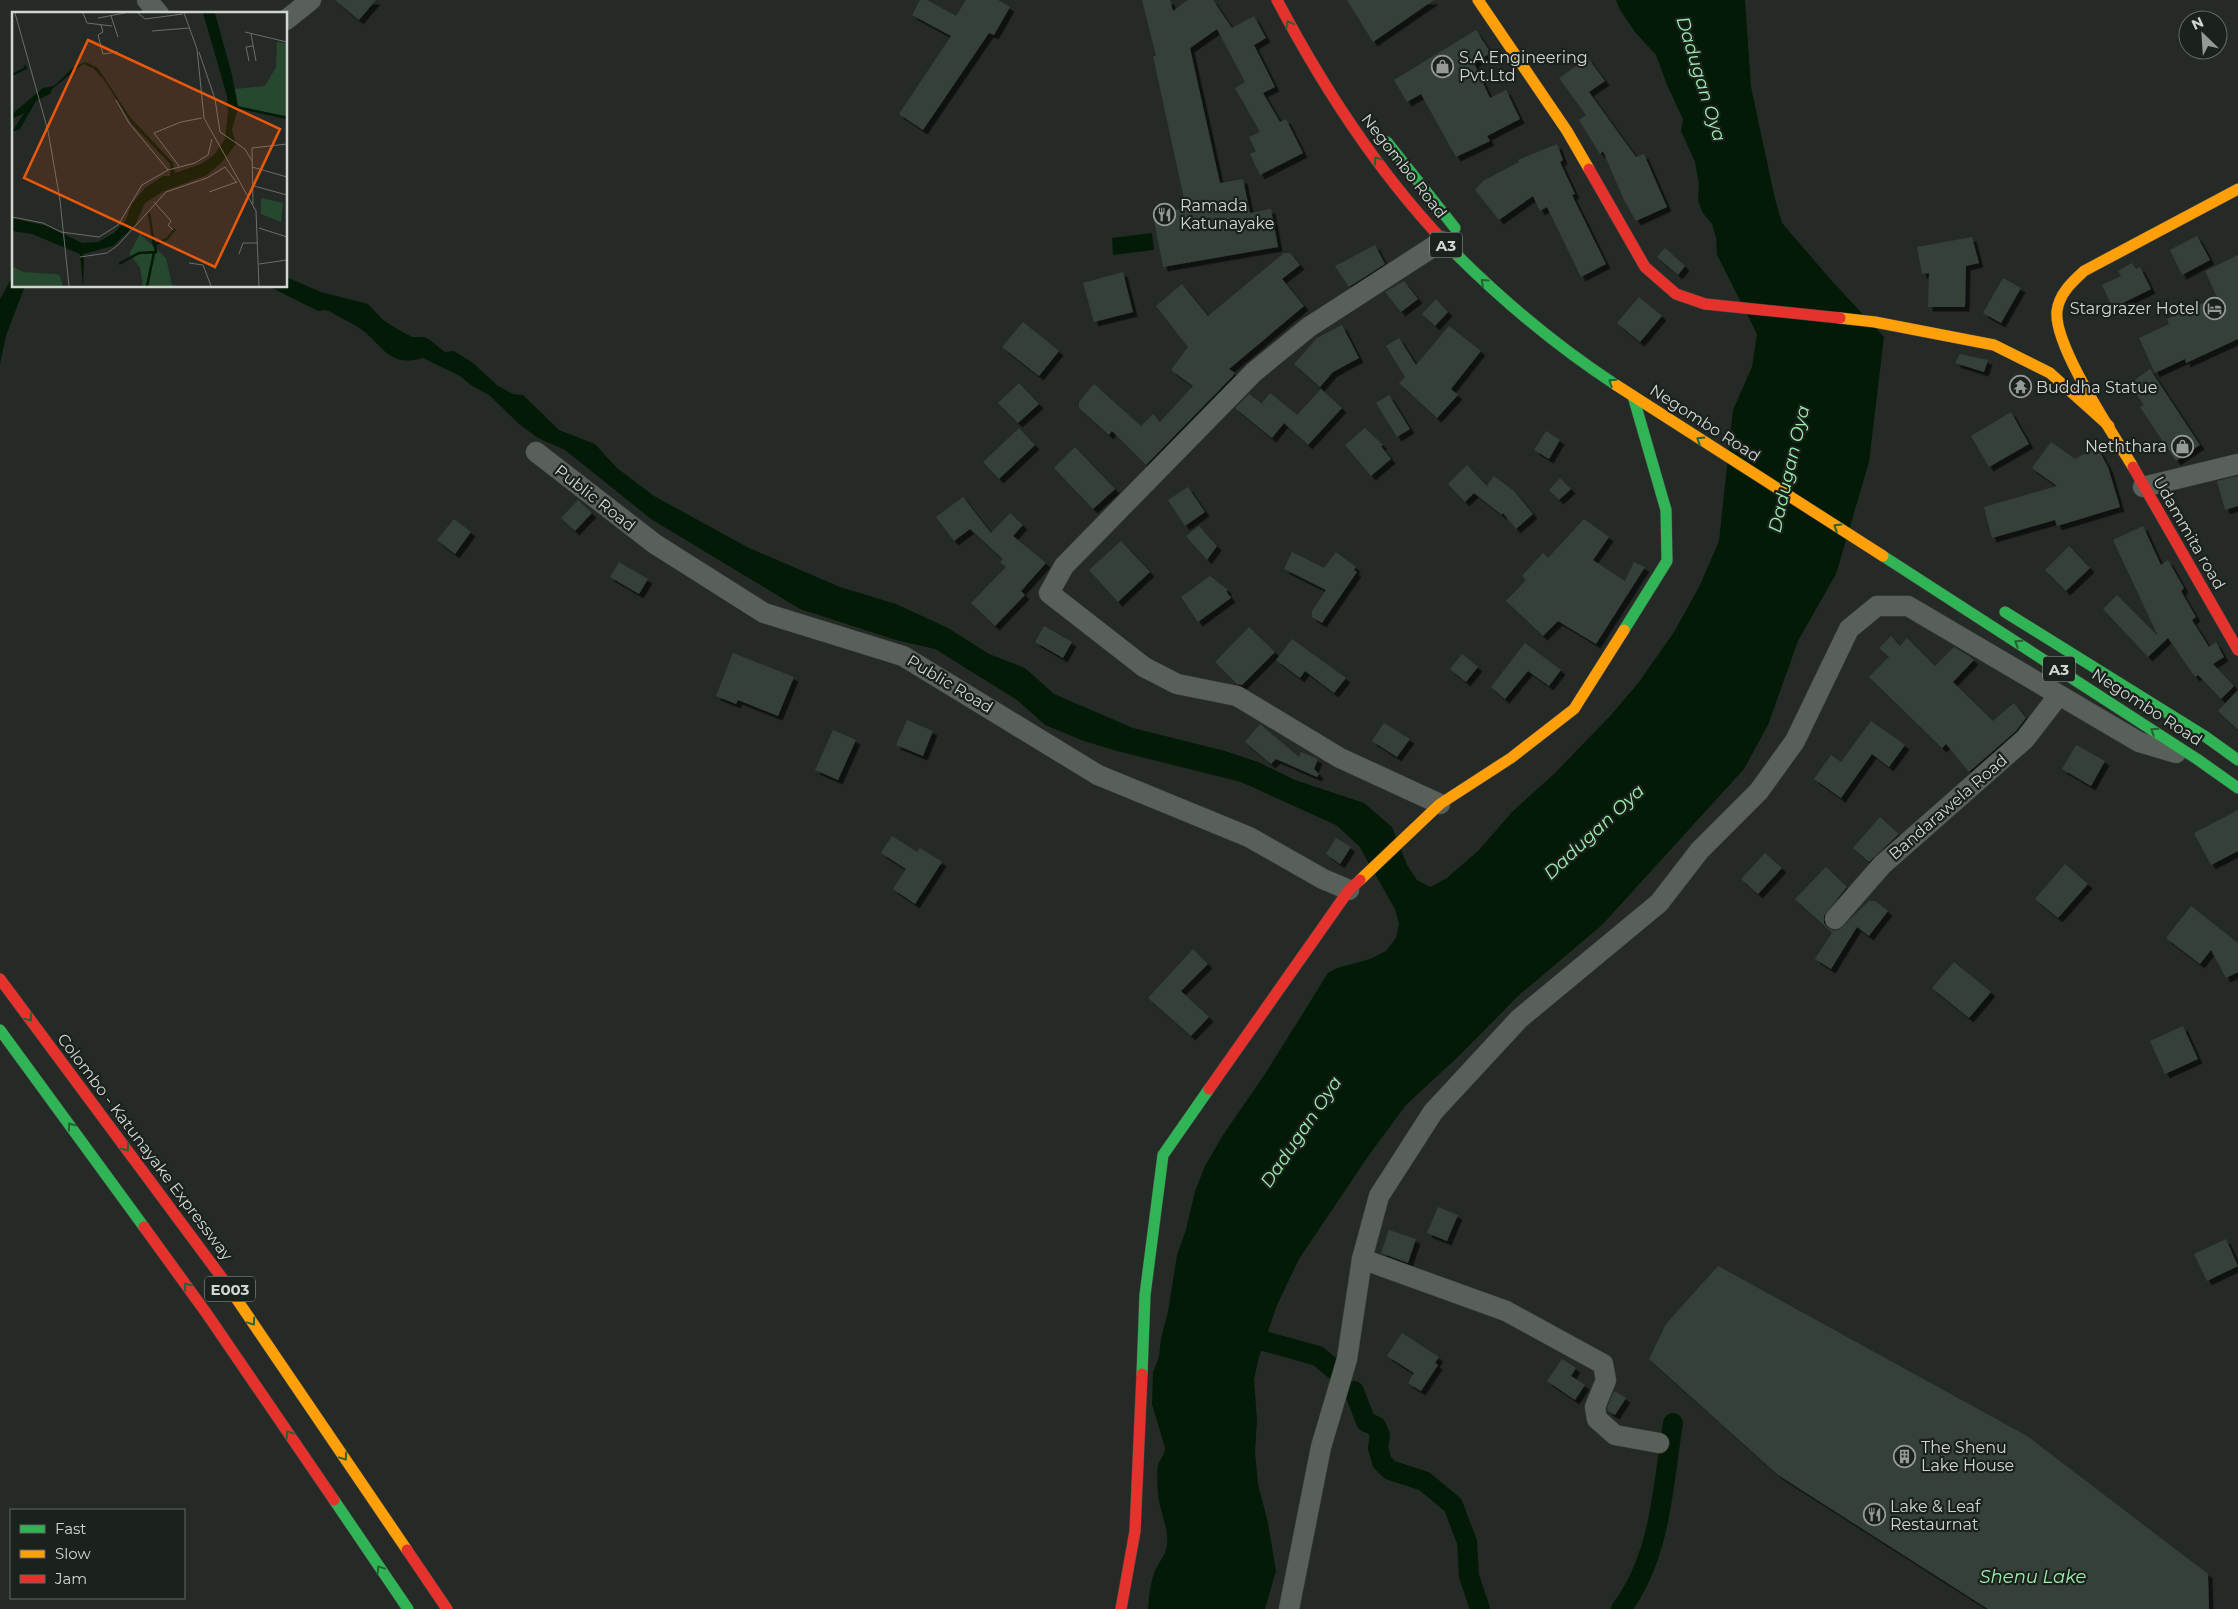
<svg xmlns="http://www.w3.org/2000/svg" width="2238" height="1609" font-family="Montserrat,sans-serif">
<style>
.water{fill:#031a07}
.lines{fill:none;stroke-linecap:round;stroke-linejoin:round}
.canal{stroke:#031a07;stroke-width:20}
.building{fill:#344139;filter:url(#shadow)}
.street-casing{stroke:#424543;stroke-width:21}
.fast-casing{stroke:#424543;stroke-width:12}
.slow-casing{stroke:#424543;stroke-width:12}
.jam-casing{stroke:#424543;stroke-width:12}
.street{stroke:#59605a;stroke-width:20}
.fast{stroke:#30b455;stroke-width:11}
.slow{stroke:#ff9f0a;stroke-width:11}
.jam{stroke:#e5322d;stroke-width:11}
.oneway{stroke:#246336}
.labels{text-anchor:middle;dominant-baseline:central;stroke-width:4.5;stroke-linejoin:round;paint-order:stroke}
.shield{fill:#1b211c;stroke:#9ba09c;stroke-width:1}
.shield-label{font-size:15px;font-weight:bold;fill:#d2d6d3}
.poi-label{font-size:16px;fill:#d2d6d3;stroke:#1b211c;text-anchor:start}
.street-label{font-size:16px;fill:#d2d6d3;stroke:#1b211c}
.water-label{font-size:18px;font-style:italic;fill:#9defad;stroke:#1b211c}
.inset-river{fill:none;stroke:#031a07;stroke-width:2.5}
.inset-road{fill:none;stroke:#6b6f6c;stroke-width:1}
.view{fill:#e8590c;fill-opacity:0.15;stroke:#e8590c;stroke-width:2.5}
.inset-edge{fill:none;stroke:#d2d6d3;stroke-width:2.5}
</style>
<defs>
<filter id="shadow"><feDropShadow dx="4.5" dy="4.5" stdDeviation="0" flood-color="#0009"/></filter>
</defs>
<rect width="100%" height="100%" fill="#262a27"/>
<g class="water">
<path d="M1616,0H1745L1751,87L1775,199L1782,223L1832,281L1884,337L1869,462L1836,574L1798,641L1768,725L1744,769L1602,925L1518,996L1461,1054L1406,1105L1369,1155L1299,1259L1277,1305L1259,1357L1254,1379L1257,1420L1255,1452L1258,1484L1268,1523L1276,1571L1265,1609H1148C1149,1597 1150,1583 1155,1571C1159,1561 1166,1556 1167,1544C1169,1526 1158,1509 1158,1491C1157,1486 1157,1469 1158,1465C1160,1458 1165,1455 1165,1448L1152,1404L1153,1372L1159,1357L1161,1338L1168,1312L1177,1255L1186,1230L1195,1191L1205,1166L1223,1135L1265,1074L1328,973L1337,968L1370,959L1386,951L1396,938L1399,924L1395,909L1359,846L1336,825L1241,782L1117,751L1084,741L1045,725L1017,700L935,649L896,640L800,609L651,519L565,450L538,438L519,424L489,395L472,386L460,376L423,358C392,367 386,351 366,333C358,326 349,322 339,317C331,312 327,309 318,311L268,286H286V277L321,292L368,304L383,320L399,330L412,337H424L430,340L445,352L454,351L473,363L498,386L513,394L523,395L559,430L595,444L617,468L654,496L749,548L840,587L896,604L948,628L989,654L1025,668L1054,694L1133,728L1225,751L1258,762L1295,780L1364,803L1392,827L1407,865L1417,880L1430,887L1447,878L1479,850L1512,812L1555,773L1611,715L1639,682L1674,632L1700,585L1719,541L1733,410L1752,367L1757,334L1717,255L1716,237L1712,224L1702,212L1698,200L1699,184L1695,162L1681,131L1683,119L1667,85L1656,55L1635,32L1620,10Z"/>
<path d="M1152,233L1154,250L1113,255L1112,238Z"/>
<path d="M14,274V286H25L6,336L0,364V299Z"/>
</g>
<g class="lines">
<g class="canal">
<path d="M1240,1331L1264,1341L1318,1356L1336,1371"/>
<path d="M1354,1391L1366,1422L1376,1426L1380,1435L1378,1448L1382,1462L1390,1470L1424,1481L1453,1505L1467,1542L1469,1576L1480,1609"/>
<path d="M1621,1609C1661,1557 1663,1485 1673,1423"/>
</g>
</g>
<g class="building">
<path d="M335,0H376L359,20Z"/>
<path d="M920,0H927L956,16L966,0H998L1010,7L994,35L989,33L923,130L899,114L951,36L912,15Z"/>
<path d="M1142,0H1170L1173,11L1188,0H1213L1232,28L1254,16L1266,38L1254,45L1275,87L1263,93L1280,122L1286,119L1303,153L1260,175L1250,154L1256,151L1249,137L1260,132L1235,88L1245,82L1217,29L1190,48L1220,183L1243,179L1250,213L1271,209L1278,247L1163,267L1153,215L1186,208L1153,56H1156Z"/>
<path d="M1347,0H1434L1373,42Z"/>
<path d="M1476,30L1491,53L1474,63L1490,98L1506,90L1520,119L1487,136L1490,141L1456,157L1421,94L1407,102L1394,80Z"/>
<path d="M1588,58L1605,81L1589,92L1636,157L1644,154L1667,207L1636,221L1624,200L1603,151L1600,154L1579,120L1586,115L1559,78Z"/>
<path d="M1557,144L1563,160L1560,162L1575,194L1572,195L1606,264L1581,277L1547,207L1540,211L1533,196L1499,220L1475,190L1483,181L1519,162L1518,160Z"/>
<path d="M2197,236L2210,260L2182,275L2170,250Z"/>
<path d="M1972,237L1979,263L1966,266L1965,307H1928L1929,273L1922,274L1917,247Z"/>
<path d="M1375,245L1385,264L1349,287L1335,266Z"/>
<path d="M1665,248L1685,266L1678,275L1657,257Z"/>
<path d="M1284,253H1290L1300,265L1282,279L1304,306L1229,369L1235,373L1232,377L1146,465L1112,431L1109,435L1079,408V402L1094,384L1141,426L1153,414L1160,422L1193,386L1171,370L1188,347L1156,306L1182,284L1208,316Z"/>
<path d="M2238,255V339L2186,363L2185,359L2155,373L2139,338L2169,324L2167,319L2217,297L2205,271Z"/>
<path d="M2132,263L2136,269L2140,267L2151,289L2113,308L2102,285L2121,276L2118,271Z"/>
<path d="M1123,272L1133,312L1094,322L1083,283Z"/>
<path d="M2003,278L2021,288L2001,323L1983,313Z"/>
<path d="M1404,281L1418,299L1401,312L1385,292Z"/>
<path d="M1639,297L1662,316L1640,342L1617,323Z"/>
<path d="M1436,299L1448,312L1435,326L1422,314Z"/>
<path d="M1023,322L1059,351L1039,376L1002,347Z"/>
<path d="M1342,325L1359,358L1333,372L1320,387L1294,364L1317,338Z"/>
<path d="M1449,326L1481,351L1451,389L1458,395L1437,418L1399,383L1405,377L1386,346L1399,338L1416,365Z"/>
<path d="M1960,354L1988,360L1984,372L1955,363Z"/>
<path d="M2150,369L2200,445L2176,461L2140,407L2144,405L2129,384Z"/>
<path d="M1019,383L1039,404L1018,423L998,403Z"/>
<path d="M1321,389L1342,408L1308,445L1284,423L1272,438L1235,408L1249,394L1268,408L1262,403L1270,393L1297,415Z"/>
<path d="M1389,395L1410,429L1397,437L1376,403Z"/>
<path d="M2011,412L2029,444L1989,467L1971,436Z"/>
<path d="M1019,428L1035,445L999,479L983,462Z"/>
<path d="M1365,428L1383,445L1381,446L1391,459L1371,476L1345,445Z"/>
<path d="M1546,431L1560,440L1549,459L1534,450Z"/>
<path d="M2051,442L2075,459L2097,447L2108,467L2120,507L2057,526L2055,520L1992,538L1984,507L2057,486L2032,468Z"/>
<path d="M1075,447L1115,489L1093,509L1054,468Z"/>
<path d="M1467,465L1487,486L1494,476L1514,491L1533,514L1516,529L1503,513L1502,515L1474,493L1465,502L1448,484Z"/>
<path d="M2238,476V506L2225,510L2217,481Z"/>
<path d="M1560,478L1571,489L1559,500L1549,490Z"/>
<path d="M1188,487L1205,512L1185,526L1168,500Z"/>
<path d="M963,497L991,533L1010,513L1023,525L1013,536L1046,563L1021,591L1025,595L995,626L971,603L1006,567L1000,562L1003,559L970,529L954,541L936,517Z"/>
<path d="M578,500L592,513L575,531L561,518Z"/>
<path d="M454,519L471,532L455,554L437,540Z"/>
<path d="M1584,519L1609,537L1593,560L1625,581L1634,562L1645,567L1596,644L1558,621L1543,636L1506,601L1526,580L1522,576L1543,553L1548,558Z"/>
<path d="M1199,526L1217,546L1207,560L1186,536Z"/>
<path d="M2143,526L2161,565L2168,560L2184,588L2181,591L2196,617L2192,620L2209,647L2216,642L2224,657L2213,664L2234,686L2221,699L2198,675L2195,677L2168,638L2148,657L2103,609L2117,595L2158,636L2113,540Z"/>
<path d="M1121,541L1150,572L1118,602L1089,570Z"/>
<path d="M2069,546L2090,568L2066,591L2045,570Z"/>
<path d="M1292,552L1324,568L1336,552L1356,567L1354,570L1357,572L1322,623L1312,617V611L1326,590L1284,569Z"/>
<path d="M619,562L648,579L639,594L610,577Z"/>
<path d="M1210,576L1228,590L1226,591L1231,598L1198,622L1181,597Z"/>
<path d="M1044,626L1072,642L1063,658L1035,642Z"/>
<path d="M1249,627L1275,652L1242,685L1237,684L1215,662Z"/>
<path d="M1891,636L1900,646L1907,638L1935,666L1954,647L1969,656L1974,660L1953,682L1993,721L2014,703L2026,718L2016,731L1969,772L1946,744L1942,748L1869,677L1889,657L1879,648Z"/>
<path d="M1292,639L1346,678L1334,693L1305,671L1300,678L1276,660Z"/>
<path d="M1525,643L1561,670L1549,686L1528,671L1505,699L1491,687Z"/>
<path d="M733,653L794,677L778,716L738,700L736,704L716,696Z"/>
<path d="M1462,654L1478,667L1466,682L1450,669Z"/>
<path d="M2238,690V730L2218,711Z"/>
<path d="M907,720L933,731L923,756L896,745Z"/>
<path d="M1871,721L1905,745L1889,767L1872,754L1841,798L1814,779L1831,755L1841,762Z"/>
<path d="M1384,723L1410,739L1397,757L1372,741Z"/>
<path d="M1260,724L1299,757L1301,752L1318,759L1314,769L1319,774L1317,777L1276,759L1271,764L1245,742Z"/>
<path d="M833,730L856,740L838,780L815,770Z"/>
<path d="M2076,745L2105,761L2091,786L2062,769Z"/>
<path d="M2238,810V851L2211,865L2194,833Z"/>
<path d="M1880,817L1899,834L1869,862L1853,848Z"/>
<path d="M892,836L917,852L920,848L942,862L915,904L893,889L906,869L881,853Z"/>
<path d="M1336,838L1351,847L1340,864L1326,854Z"/>
<path d="M1765,853L1782,868L1758,894L1741,879Z"/>
<path d="M2065,864L2088,884L2058,918L2035,899Z"/>
<path d="M1826,867L1847,887L1824,916V923L1828,928L1833,931L1839,930L1869,901H1875L1888,911L1869,936L1857,927L1831,969L1815,959L1832,933L1795,899Z"/>
<path d="M2191,906L2238,943V972L2226,978L2211,950L2200,964L2166,938Z"/>
<path d="M1193,949L1208,964L1181,991L1209,1017L1191,1036L1148,998Z"/>
<path d="M1954,962L1991,992L1969,1018L1932,988Z"/>
<path d="M2183,1026L2198,1059L2165,1074L2150,1041Z"/>
<path d="M1438,1207L1458,1215L1447,1241L1427,1233Z"/>
<path d="M1389,1230L1416,1239L1408,1263L1381,1253Z"/>
<path d="M2226,1239L2238,1266L2207,1281L2194,1254Z"/>
<path d="M1718,1266L2027,1436L2208,1574L2209,1609H1988L1778,1475L1649,1359L1666,1324Z"/>
<path d="M1402,1333L1439,1357L1435,1363L1438,1365L1421,1391L1408,1383L1414,1373L1387,1356Z"/>
<path d="M1562,1359L1576,1368L1571,1376L1585,1385L1575,1400L1547,1381Z"/>
<path d="M1614,1391L1626,1398L1615,1415L1608,1411L1607,1408Z"/>
</g>
<g class="lines">
<defs>
<g id="street">
<path d="M147,0L159,14"/>
<path d="M286,20L311,0"/>
<path d="M536,452L655,544L764,613L903,656L1098,775L1249,837L1323,879L1349,890"/>
<path d="M2143,487L2238,464"/>
<path d="M1440,804L1340,758L1237,696L1177,684L1144,667L1049,593L1064,566L1254,372L1309,327L1442,241"/>
<path d="M1835,919L1882,865L2025,739L2059,695"/>
<path d="M1362,1259L1506,1311L1603,1364L1606,1380L1595,1407L1597,1419L1615,1435L1659,1443"/>
<path d="M1289,1609L1321,1447L1347,1359L1362,1259L1379,1196L1433,1112L1519,1019L1659,903L1700,850L1759,791L1795,741L1849,629L1877,606H1908L2139,742L2176,753"/>
</g>
<g id="fast">
<path d="M1387,142L1455,228"/>
<path d="M1455,253C1504,302 1558,347 1616,385"/>
<path d="M1883,556L2197,759L2238,788"/>
<path d="M2005,612L2206,737L2238,760"/>
<path d="M1624,630L1667,561L1666,510L1633,396"/>
<path d="M0,1030L144,1227"/>
<path d="M1142,1374L1145,1295L1163,1155L1209,1089"/>
<path d="M334,1500L408,1609"/>
</g>
<g id="slow">
<path d="M1478,0L1567,131L1589,169"/>
<path d="M1840,318L1875,322L1994,345L2050,373L2109,426"/>
<path d="M1616,385L1883,556"/>
<path d="M2133,467C2114,435 2053,345 2057,311C2059,294 2072,282 2084,271L2238,189"/>
<path d="M1360,880L1440,804L1511,758L1574,709L1624,630"/>
<path d="M225,1282L407,1550"/>
</g>
<g id="jam">
<path d="M1277,0C1325,91 1382,179 1455,253"/>
<path d="M1589,169L1645,267L1676,294L1705,304L1840,318"/>
<path d="M2133,467L2238,650"/>
<path d="M0,979L225,1282"/>
<path d="M1209,1089L1349,890L1360,880"/>
<path d="M144,1227L207,1314L334,1500"/>
<path d="M407,1550L447,1609"/>
<path d="M1121,1609L1135,1531L1142,1374"/>
</g>
</defs>
<use href="#street" class="street-casing"/>
<use href="#fast" class="fast-casing"/>
<use href="#slow" class="slow-casing"/>
<use href="#jam" class="jam-casing"/>
<use href="#street" class="street"/>
<use href="#fast" class="fast"/>
<use href="#slow" class="slow"/>
<use href="#jam" class="jam"/>
</g>
<defs><path id="oneway-chevron" d="M-2-3.5L2.5 0L-2 3.5" fill="none" stroke-width="1.6" stroke-linecap="round" stroke-linejoin="round" transform="scale(1.25)"/></defs>
<g class="oneway">
<use href="#oneway-chevron" transform="translate(1289 24) rotate(-119)"/>
<use href="#oneway-chevron" transform="translate(1377 160) rotate(-127)"/>
<use href="#oneway-chevron" transform="translate(1484 282) rotate(-138)"/>
<use href="#oneway-chevron" transform="translate(1612 382) rotate(-147)"/>
<use href="#oneway-chevron" transform="translate(1700 440) rotate(-148)"/>
<use href="#oneway-chevron" transform="translate(1837 527) rotate(-148)"/>
<use href="#oneway-chevron" transform="translate(2018 643) rotate(-147)"/>
<use href="#oneway-chevron" transform="translate(2154 731) rotate(-147)"/>
<use href="#oneway-chevron" transform="translate(29 1018) rotate(53)"/>
<use href="#oneway-chevron" transform="translate(71 1126) rotate(-126)"/>
<use href="#oneway-chevron" transform="translate(126 1148) rotate(53)"/>
<use href="#oneway-chevron" transform="translate(187 1286) rotate(-126)"/>
<use href="#oneway-chevron" transform="translate(252 1322) rotate(56)"/>
<use href="#oneway-chevron" transform="translate(289 1434) rotate(-124)"/>
<use href="#oneway-chevron" transform="translate(344 1457) rotate(56)"/>
<use href="#oneway-chevron" transform="translate(380 1569) rotate(-124)"/>
</g>
<defs>
<symbol id="shop-ring" viewBox="-11 -11 22 22"><circle r="9.5" fill="#1b211c" stroke="#969a97" stroke-width="1.5"/><path d="M-5-2.5h2.3a2.7 3.5 0 0 1 5.4 0H5L5.5 6h-11ZM-1.5-2.5h3a1.5 2.3 0 0 0-3 0Z" fill="#969a97"/></symbol>
<symbol id="restaurant-ring" viewBox="-11 -11 22 22"><circle r="9.5" fill="#1b211c" stroke="#969a97" stroke-width="1.5"/><path d="M-5-6h1v4h1v-4h1v4h1v-4h1v5L-1.5 .5V6h-2V.5L-5-1ZM5-6V6H3V1.5H1.5Q1.5-4 5-6Z" fill="#969a97"/></symbol>
<symbol id="hotel-ring" viewBox="-11 -11 22 22"><circle r="9.5" fill="#1b211c" stroke="#969a97" stroke-width="1.5"/><path d="M-6-4.5h1.5V1H6V5H4.5V3h-9V5H-6ZM-4 0a1.8 1.8 0 1 1 3.6 0ZM.5 0V-2.5h3Q6-2.5 6 0Z" fill="#969a97"/></symbol>
<symbol id="temple-ring" viewBox="-11 -11 22 22"><circle r="9.5" fill="#1b211c" stroke="#969a97" stroke-width="1.5"/><path d="M0-6L5-2H3V0L6.5 2.5H4V6H1.5V3h-3V6H-4V2.5H-6.5L-3 0V-2H-5Z" fill="#969a97"/></symbol>
<symbol id="building-ring" viewBox="-11 -11 22 22"><circle r="9.5" fill="#1b211c" stroke="#969a97" stroke-width="1.5"/><path d="M-4-6H4V6H1V3H-1V6H-4ZM-2.5-4.3h1.7v1.8h-1.7ZM.8-4.3h1.7v1.8H.8ZM-2.5-1h1.7V.8h-1.7ZM.8-1h1.7V.8H.8Z" fill="#969a97"/></symbol>
</defs>
<g fill-rule="evenodd">
<use href="#shop-ring" x="1430" y="54" width="25" height="25"/>
<use href="#restaurant-ring" x="1152" y="202" width="25" height="25"/>
<use href="#hotel-ring" x="2202" y="296" width="25" height="25"/>
<use href="#temple-ring" x="2008" y="374" width="25" height="25"/>
<use href="#shop-ring" x="2170" y="434" width="25" height="25"/>
<use href="#building-ring" x="1892" y="1444" width="25" height="25"/>
<use href="#restaurant-ring" x="1862" y="1502" width="25" height="25"/>
</g>
<g class="labels">
<g class="shield">
<rect x="1430" y="232.5" width="32" height="25" rx="4"/>
<rect x="2043" y="656.5" width="32" height="25" rx="4"/>
<rect x="205" y="1276.5" width="50" height="25" rx="4"/>
</g>
<g class="shield-label">
<text x="1446" y="245">A3</text>
<text x="2059" y="669">A3</text>
<text x="230" y="1289">E003</text>
</g>
<g class="poi-label">
<text x="1459" y="57">S.A.Engineering<tspan x="1459" dy="18">Pvt.Ltd</tspan></text>
<text x="1180" y="205">Ramada<tspan x="1180" dy="18">Katunayake</tspan></text>
<text x="2199" y="308" text-anchor="end">Stargrazer Hotel</text>
<text x="2036" y="387">Buddha Statue</text>
<text x="2167" y="446" text-anchor="end">Neththara</text>
<text x="1921" y="1447">The Shenu<tspan x="1921" dy="18">Lake House</tspan></text>
<text x="1890" y="1506">Lake &amp; Leaf<tspan x="1890" dy="18">Restaurnat</tspan></text>
</g>
<g class="street-label">
<text transform="translate(1404 166) rotate(52)">Negombo Road</text>
<text transform="translate(1705 423) rotate(33)">Negombo Road</text>
<text transform="translate(595 498) rotate(38)">Public Road</text>
<text transform="translate(2189 533) rotate(60)">Udammita road</text>
<text transform="translate(950 684) rotate(31)">Public Road</text>
<text transform="translate(2147 707) rotate(33)">Negombo Road</text>
<text transform="translate(1948 807) rotate(-41)">Bandarawela Road</text>
<text transform="translate(145 1147) rotate(53)">Colombo - Katunayake Expressway</text>
</g>
<g class="water-label">
<text transform="translate(1701 79) rotate(73)">Dadugan Oya</text>
<text transform="translate(1789 469) rotate(-77)">Dadugan Oya</text>
<text transform="translate(1594 832) rotate(-43)">Dadugan Oya</text>
<text transform="translate(1301 1132) rotate(-56)">Dadugan Oya</text>
<text x="2033" y="1577">Shenu Lake</text>
</g>
</g>
<g transform="translate(12 12)">
<rect width="275" height="275" fill="#262a27"/>
<path d="M265,30L275,31V104L226,95L223,77L253,74L264,55ZM249,186L271,191L269,210L249,202ZM128,222L154,246L160,273L166,274H131L128,255L117,242ZM0,254L11,260L44,262L48,264L51,274H0Z" fill="#26482e"/>
<path d="M191,1H203L220,63L226,95L220,118L224,132L210,150L195,163L152,179L133,191L123,213L101,234L71,242L72,250L71,274L68,242L20,222L0,219V206L35,214L70,231L86,230L102,221L114,208L119,193L133,176L151,164H158V152L120,112L92,68L81,56L71,52L40,77L38,82L24,89L8,117L0,120L12,101L0,107V102L31,76L42,74L63,54L74,50L86,56L118,105L161,151L163,161L189,152L202,143L213,127L216,99L215,84Z" fill="#031a07"/>
<path class="inset-river" d="M0,63L14,56L12,54M225,95L275,106M137,201L142,233L155,227L163,217M107,252L127,241L144,240L143,233M135,274L142,241"/>
<path class="inset-road" d="M3,1L36,119L48,188L57,274M71,1L75,11L100,14M126,1L133,7L171,2M172,1L185,37L192,106L244,199L247,274M99,4L106,25M86,6L113,1M89,13L91,20L86,23L91,42L106,40M140,19L177,16M233,20L275,30M239,22L244,49M187,40L203,87L208,120L233,137L240,149M237,49L234,35L241,34M104,88L117,111L156,158M167,154L142,121L169,110L190,106M240,155L275,165M242,174L275,183M197,180L225,170M142,190L159,209L156,213L161,218M241,192L240,136L275,132M0,205L31,211L49,220L87,225L106,213L130,173L156,158L183,151L196,143L200,127M247,216L275,225M227,242L231,231H245M68,245L95,241L105,234L154,180L195,166L213,155L225,171M177,251L191,253L199,274M247,252L275,248"/>
<path class="view" d="M76,28L268,117L203,255L12,166Z"/>
<rect width="275" height="275" class="inset-edge"/>
</g>
<rect x="10" y="1509" width="175" height="90" fill="#1b211c" stroke="#646965"/>
<rect x="20" y="1525" width="25" height="8" fill="#30b455" stroke="#646965"/>
<text x="55" y="1534" font-size="15" fill="#d2d6d3">Fast</text>
<rect x="20" y="1550" width="25" height="8" fill="#ff9f0a" stroke="#646965"/>
<text x="55" y="1559" font-size="15" fill="#d2d6d3">Slow</text>
<rect x="20" y="1575" width="25" height="8" fill="#e5322d" stroke="#646965"/>
<text x="55" y="1584" font-size="15" fill="#d2d6d3">Jam</text>
<g transform="translate(2203 35) rotate(335)"><circle r="24" fill="#1b211c" stroke="#646965"/>
<path d="M0-4L9 19L0 12L-9 19Z" fill="#969a97"/>
<text y="-8" font-size="14" font-weight="bold" text-anchor="middle" fill="#d2d6d3">N</text>
</g>
</svg>
